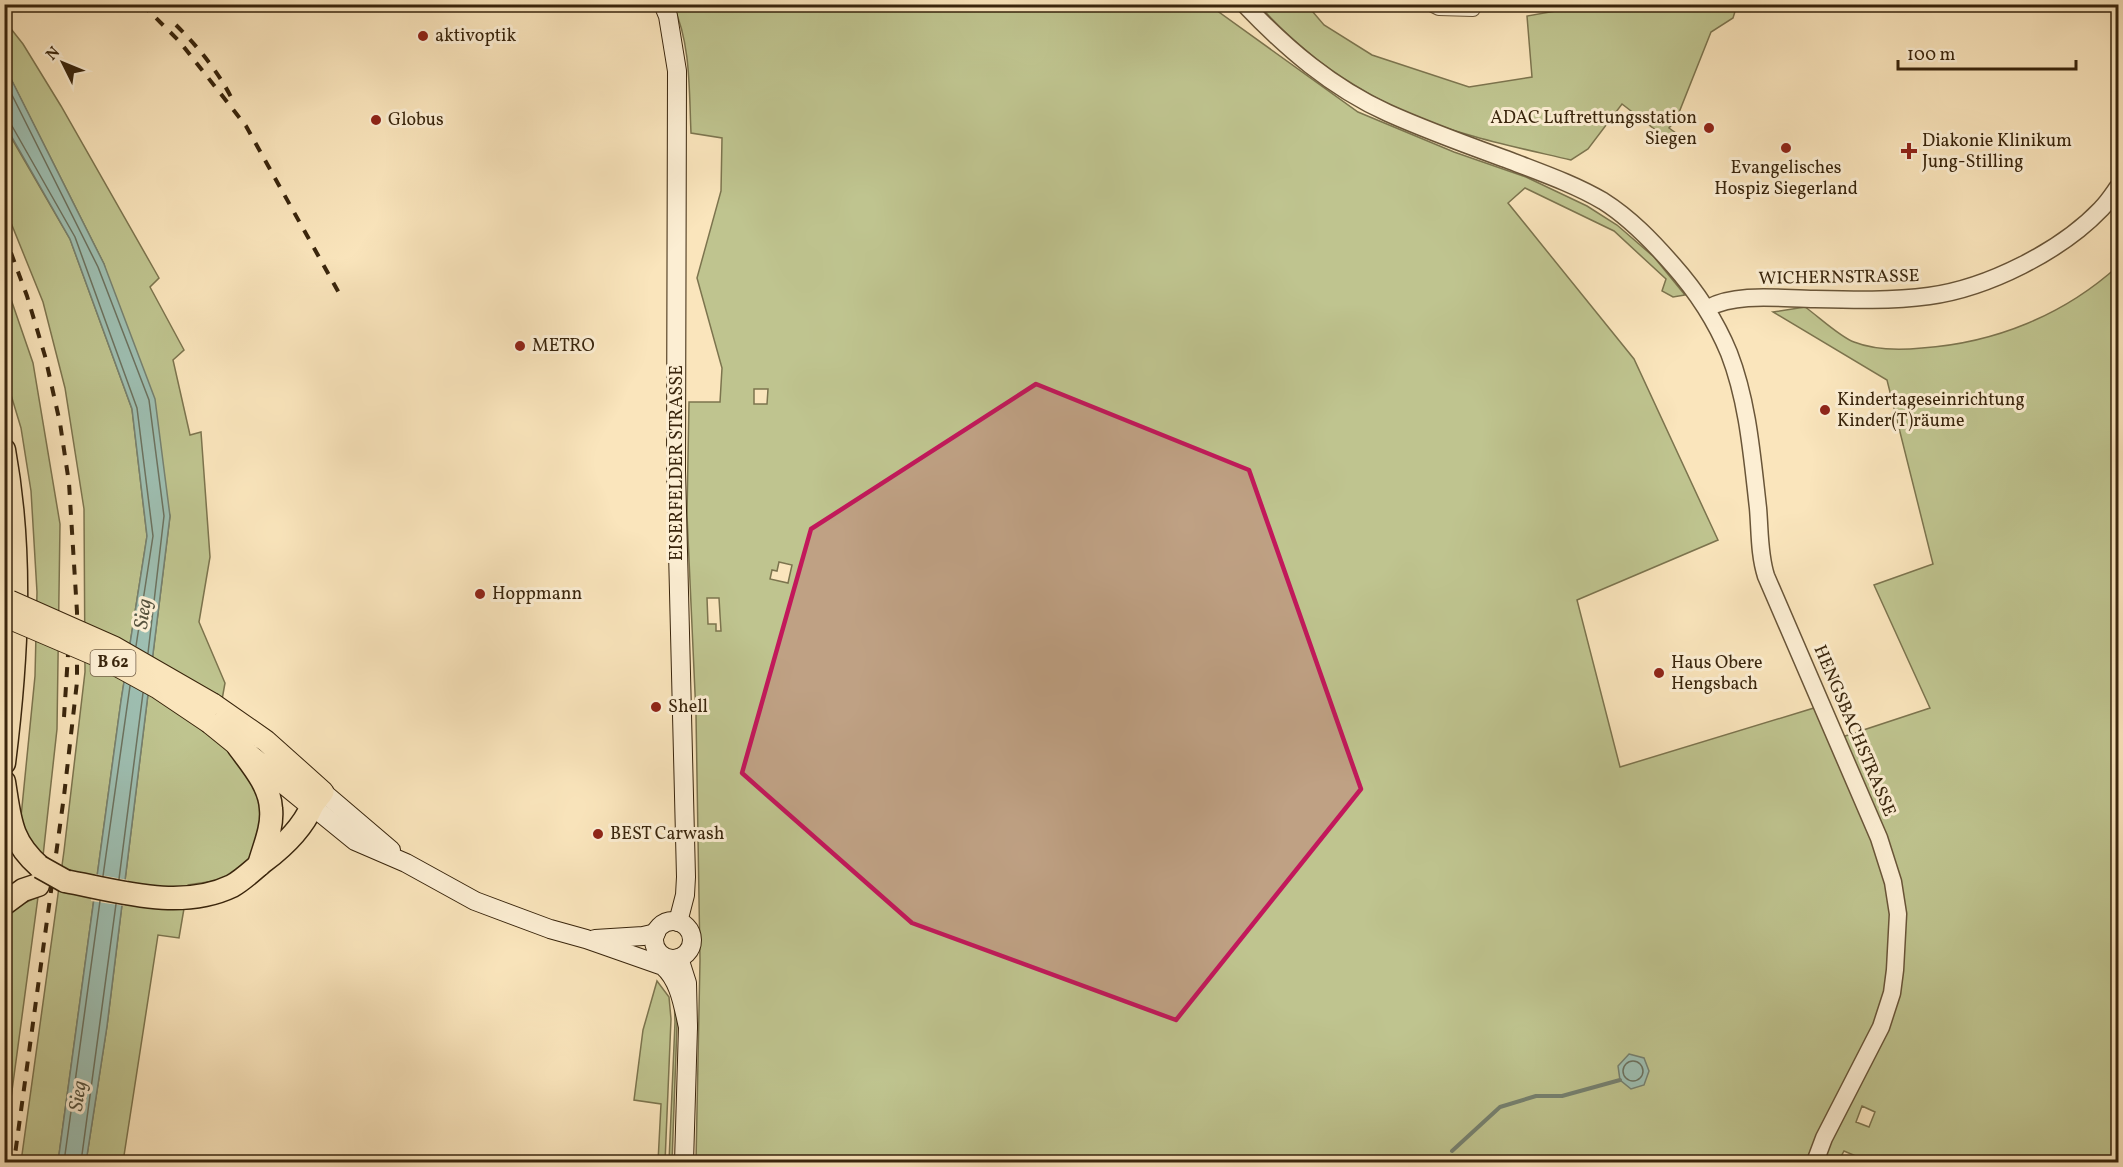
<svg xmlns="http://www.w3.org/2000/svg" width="2123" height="1167" font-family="Vollkorn,serif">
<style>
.green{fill:#bfc48f;stroke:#7c744e;stroke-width:1.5;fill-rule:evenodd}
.water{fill:#9ebfb2;stroke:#768170;stroke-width:1.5}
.pier{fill:#fae5bc}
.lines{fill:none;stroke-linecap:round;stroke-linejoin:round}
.shore{stroke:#6c725f;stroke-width:1.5}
.stream{stroke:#768170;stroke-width:4}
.minor-casing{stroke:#695538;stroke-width:16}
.tertiary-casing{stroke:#695538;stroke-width:19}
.secondary-casing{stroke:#39250c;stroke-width:20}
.primary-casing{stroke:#39250c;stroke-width:23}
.trunk-casing{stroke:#39250c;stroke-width:25}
.minor{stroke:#fceed3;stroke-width:14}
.tertiary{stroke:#fceed3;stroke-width:16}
.secondary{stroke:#fceed3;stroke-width:18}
.primary{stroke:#fae5bc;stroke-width:21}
.trunk{stroke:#fae5bc;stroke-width:22}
.rail{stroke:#39250c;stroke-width:4;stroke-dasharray:10 10;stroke-linecap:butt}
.primary-bridge-casing{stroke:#39250c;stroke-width:23;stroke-linecap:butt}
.trunk-bridge-casing{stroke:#39250c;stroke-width:25;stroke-linecap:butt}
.primary-bridge{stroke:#fae5bc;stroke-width:21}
.trunk-bridge{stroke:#fae5bc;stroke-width:22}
.marked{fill:#c2185b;fill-opacity:0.2;stroke:#c2185b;stroke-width:4.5;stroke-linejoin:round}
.poi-dot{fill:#8f2418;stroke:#fceed3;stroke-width:2}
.labels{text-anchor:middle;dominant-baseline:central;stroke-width:6;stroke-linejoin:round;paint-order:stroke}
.shield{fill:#fceed3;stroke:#746148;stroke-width:1.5}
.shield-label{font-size:16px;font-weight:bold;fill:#39250c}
.poi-label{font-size:18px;fill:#39250c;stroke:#fceed3;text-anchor:start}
.street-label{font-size:18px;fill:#39250c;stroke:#fceed3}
.water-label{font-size:20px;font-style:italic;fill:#57533e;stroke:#fceed3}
</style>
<rect width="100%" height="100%" fill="#fae5bc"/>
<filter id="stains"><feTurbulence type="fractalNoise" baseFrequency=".00333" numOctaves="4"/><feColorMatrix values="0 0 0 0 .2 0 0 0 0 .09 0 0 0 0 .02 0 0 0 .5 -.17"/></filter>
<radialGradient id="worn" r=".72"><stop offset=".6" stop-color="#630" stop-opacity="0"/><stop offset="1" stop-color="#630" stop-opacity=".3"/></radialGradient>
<g class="green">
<path d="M673,5H1209L1358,112L1454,152L1526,177L1587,206L1617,225L1654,257L1685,295L1673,297L1662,291L1666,279L1614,231L1525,188L1508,203L1634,359L1718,540L1577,600L1620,767L1814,708L1833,740L1930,708L1874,585L1933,564L1887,380L1773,312L1805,307C1818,316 1840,337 1854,342C1874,350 1901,350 1922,348C1995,343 2064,315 2118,266V1162H1856L1858,1157L1844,1151L1838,1162H696L700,960L696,715L687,515L689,402H720L722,368L697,278L721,191L722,138L691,133C689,90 691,44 673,5ZM754,389H768L767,404H754ZM779,562L792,565L788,583L770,579L772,570L777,571ZM707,598H719L721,631H716V624H708ZM1862,1106L1875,1112L1869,1127L1856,1122Z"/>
<path d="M1259,5H1307L1324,25L1372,55L1469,87L1532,77L1527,16L1561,10L1569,5H1737L1733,18L1711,32L1676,120L1669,128L1680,136L1675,145L1622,104L1588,149L1571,160C1537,152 1503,145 1469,135C1389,113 1313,67 1259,5Z"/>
<path d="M4,20L23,44L61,106L159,278L150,287L184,350L173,360L190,435L201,432L210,557L199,622L225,683L215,739L247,768L263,799L257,850L240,869L221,880L188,885L179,938L158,935L123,1162H86L107,1026L170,516L104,264L10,77L5,69Z"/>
<path d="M4,125L70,239L132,409L147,536L121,701L58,1162H21L64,851L85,672L84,509L65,388L43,302L5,208Z"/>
<path d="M4,279L33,363L60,524L57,729L43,856L20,827L35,676L37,592L31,491L21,428L5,375Z"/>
<path d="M38,897L5,1143V919L17,906Z"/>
<path d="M657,981L669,997L671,1019L665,1162H658L661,1104L634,1100L643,1030Z"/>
<path d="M674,994L677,1005V1025L672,1162H669L675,1022Z"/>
</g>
<g class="water">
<path d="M4,69L10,77L104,264L155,399L170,516L107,1026L86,1162H58L121,701L147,536L132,409L70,239L5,125Z"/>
<path d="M1629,1054L1644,1058L1649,1071L1644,1085L1631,1089L1620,1080L1618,1066Z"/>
</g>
<path class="pier" d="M95,874L128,880L125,906L91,901Z"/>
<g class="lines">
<g class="shore">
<path d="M4,79L98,267L149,400L164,516L148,653"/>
<path d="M4,123L12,126L75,237L137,408L153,536L136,646"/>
<path d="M103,876L130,686"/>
<path d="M119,879L143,693"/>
<circle cx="1633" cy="1071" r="10"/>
<path d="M64,1162L100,901"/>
<path d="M81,1162L116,904"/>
</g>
<path class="stream" d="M1452,1151L1500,1107L1536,1096H1562L1620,1080"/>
<defs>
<path id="minor" d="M1431,4L1439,8L1473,9"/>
<g id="tertiary">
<path d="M1244,4C1286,48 1332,88 1388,113C1428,131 1470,146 1511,161C1542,173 1574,184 1603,201C1630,218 1652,241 1673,265C1697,292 1715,319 1729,353C1748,402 1752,456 1758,508C1760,531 1759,554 1766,576L1879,838L1893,882L1898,914L1895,970L1892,993L1881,1027L1824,1138L1815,1162"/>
<path d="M1708,308C1737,292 1783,299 1815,299C1853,300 1892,301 1929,296C1988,288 2061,251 2101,209C2108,202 2113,194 2118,187"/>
</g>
<g id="secondary">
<path d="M663,4L668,16L677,71L676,470L686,877L685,895L678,922"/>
<path d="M323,792L391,850"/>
<path d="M312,806L355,841L406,863L475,901L550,929L586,939L663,966C680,981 683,1006 688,1027"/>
<circle cx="673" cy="940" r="19"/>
<path d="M595,939L643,936L656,933"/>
<path d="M679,958L687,983L688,1027L684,1162"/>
</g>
<path id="primary" d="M210,723L312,806L323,792L266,741L213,704"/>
<g id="trunk">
<path d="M4,450C23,554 17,659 4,763"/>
<path d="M238,746C251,764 270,785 271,809C273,827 264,847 259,865"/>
<path d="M4,782C10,819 10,841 40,867"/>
<path d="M65,881C118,891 180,911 232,886C243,880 254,869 264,861C284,846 302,829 312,806"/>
<path d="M4,904L23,890L38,885"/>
</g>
</defs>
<use href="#minor" class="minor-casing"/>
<use href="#tertiary" class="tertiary-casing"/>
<use href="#secondary" class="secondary-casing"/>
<use href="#primary" class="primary-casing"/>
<use href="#trunk" class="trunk-casing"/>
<use href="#minor" class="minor"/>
<use href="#tertiary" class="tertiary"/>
<use href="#secondary" class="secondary"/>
<use href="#primary" class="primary"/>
<use href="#trunk" class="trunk"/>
<g class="rail">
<path d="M142,4L180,42L246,126L339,293"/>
<path d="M176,25C198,47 218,71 232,99"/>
<path d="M4,234L27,296L45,356L60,423L69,483L77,612V682L64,796L14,1162"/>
<path d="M64,717L68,655"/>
</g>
<defs>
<g id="primary-bridge">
<path d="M10,601L114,647L213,704"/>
<path d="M9,618L105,659L158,688L210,723"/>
</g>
<path id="trunk-bridge" d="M40,867L65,881"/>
</defs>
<use href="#primary-bridge" class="primary-bridge-casing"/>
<use href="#trunk-bridge" class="trunk-bridge-casing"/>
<use href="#primary-bridge" class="primary-bridge"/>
<use href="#trunk-bridge" class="trunk-bridge"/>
</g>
<path class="marked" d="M1036,384L1249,470L1361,789L1176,1020L912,923L742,773L811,529Z"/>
<g class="poi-dot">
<circle cx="423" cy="36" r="6"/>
<circle cx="376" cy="120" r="6"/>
<circle cx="1709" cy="128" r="6"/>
<circle cx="1786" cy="148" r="6"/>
<path d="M1906 142h6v6h6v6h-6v6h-6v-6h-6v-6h6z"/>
<circle cx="520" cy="346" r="6"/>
<circle cx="1825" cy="410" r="6"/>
<circle cx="480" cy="594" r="6"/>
<circle cx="1659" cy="673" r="6"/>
<circle cx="656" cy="707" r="6"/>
<circle cx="598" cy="834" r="6"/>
</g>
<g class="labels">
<rect class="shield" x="90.5" y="650" width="45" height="26" rx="4.5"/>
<g class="shield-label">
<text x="113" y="663">B 62</text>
</g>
<g class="poi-label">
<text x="435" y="36">aktivoptik</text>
<text x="1697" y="118" text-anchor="end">ADAC Luftrettungsstation<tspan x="1697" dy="21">Siegen</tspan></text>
<text x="388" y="120">Globus</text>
<text x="1922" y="141">Diakonie Klinikum<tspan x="1922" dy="21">Jung-Stilling</tspan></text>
<text x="1786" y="168" text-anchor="middle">Evangelisches<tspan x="1786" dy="21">Hospiz Siegerland</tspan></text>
<text x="532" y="346">METRO</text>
<text x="1837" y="400">Kindertageseinrichtung<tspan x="1837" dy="21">Kinder(T)räume</tspan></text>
<text x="492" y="594">Hoppmann</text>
<text x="1671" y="663">Haus Obere<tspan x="1671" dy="21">Hengsbach</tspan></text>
<text x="668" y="707">Shell</text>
<text x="610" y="834">BEST Carwash</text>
</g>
<g class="street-label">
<text transform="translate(1839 278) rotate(-1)">WICHERNSTRASSE</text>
<text transform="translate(677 463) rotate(-90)">EISERFELDER STRASSE</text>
<text transform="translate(1854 731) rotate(67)">HENGSBACHSTRASSE</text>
</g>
<g class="water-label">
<text transform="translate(144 614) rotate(-82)">Sieg</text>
<text transform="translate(79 1096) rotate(-82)">Sieg</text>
</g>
</g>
<rect width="2123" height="1167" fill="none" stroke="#fae5bc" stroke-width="24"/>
<rect x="6" y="6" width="2111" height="1155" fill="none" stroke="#39250c" stroke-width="3"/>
<rect x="12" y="12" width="2099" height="1143" fill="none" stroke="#39250c" stroke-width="1.5"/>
<g transform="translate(63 63) rotate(313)" stroke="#fceed3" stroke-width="4.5" paint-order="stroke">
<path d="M0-4.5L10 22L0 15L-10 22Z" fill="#39250c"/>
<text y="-9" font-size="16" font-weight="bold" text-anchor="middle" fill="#39250c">N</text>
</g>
<path d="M1898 60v9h178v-9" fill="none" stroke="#39250c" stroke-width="3"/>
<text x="1907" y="60" font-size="18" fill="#39250c" stroke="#fceed3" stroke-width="4.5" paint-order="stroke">100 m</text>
<rect width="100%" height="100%" filter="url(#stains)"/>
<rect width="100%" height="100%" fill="url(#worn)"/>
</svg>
